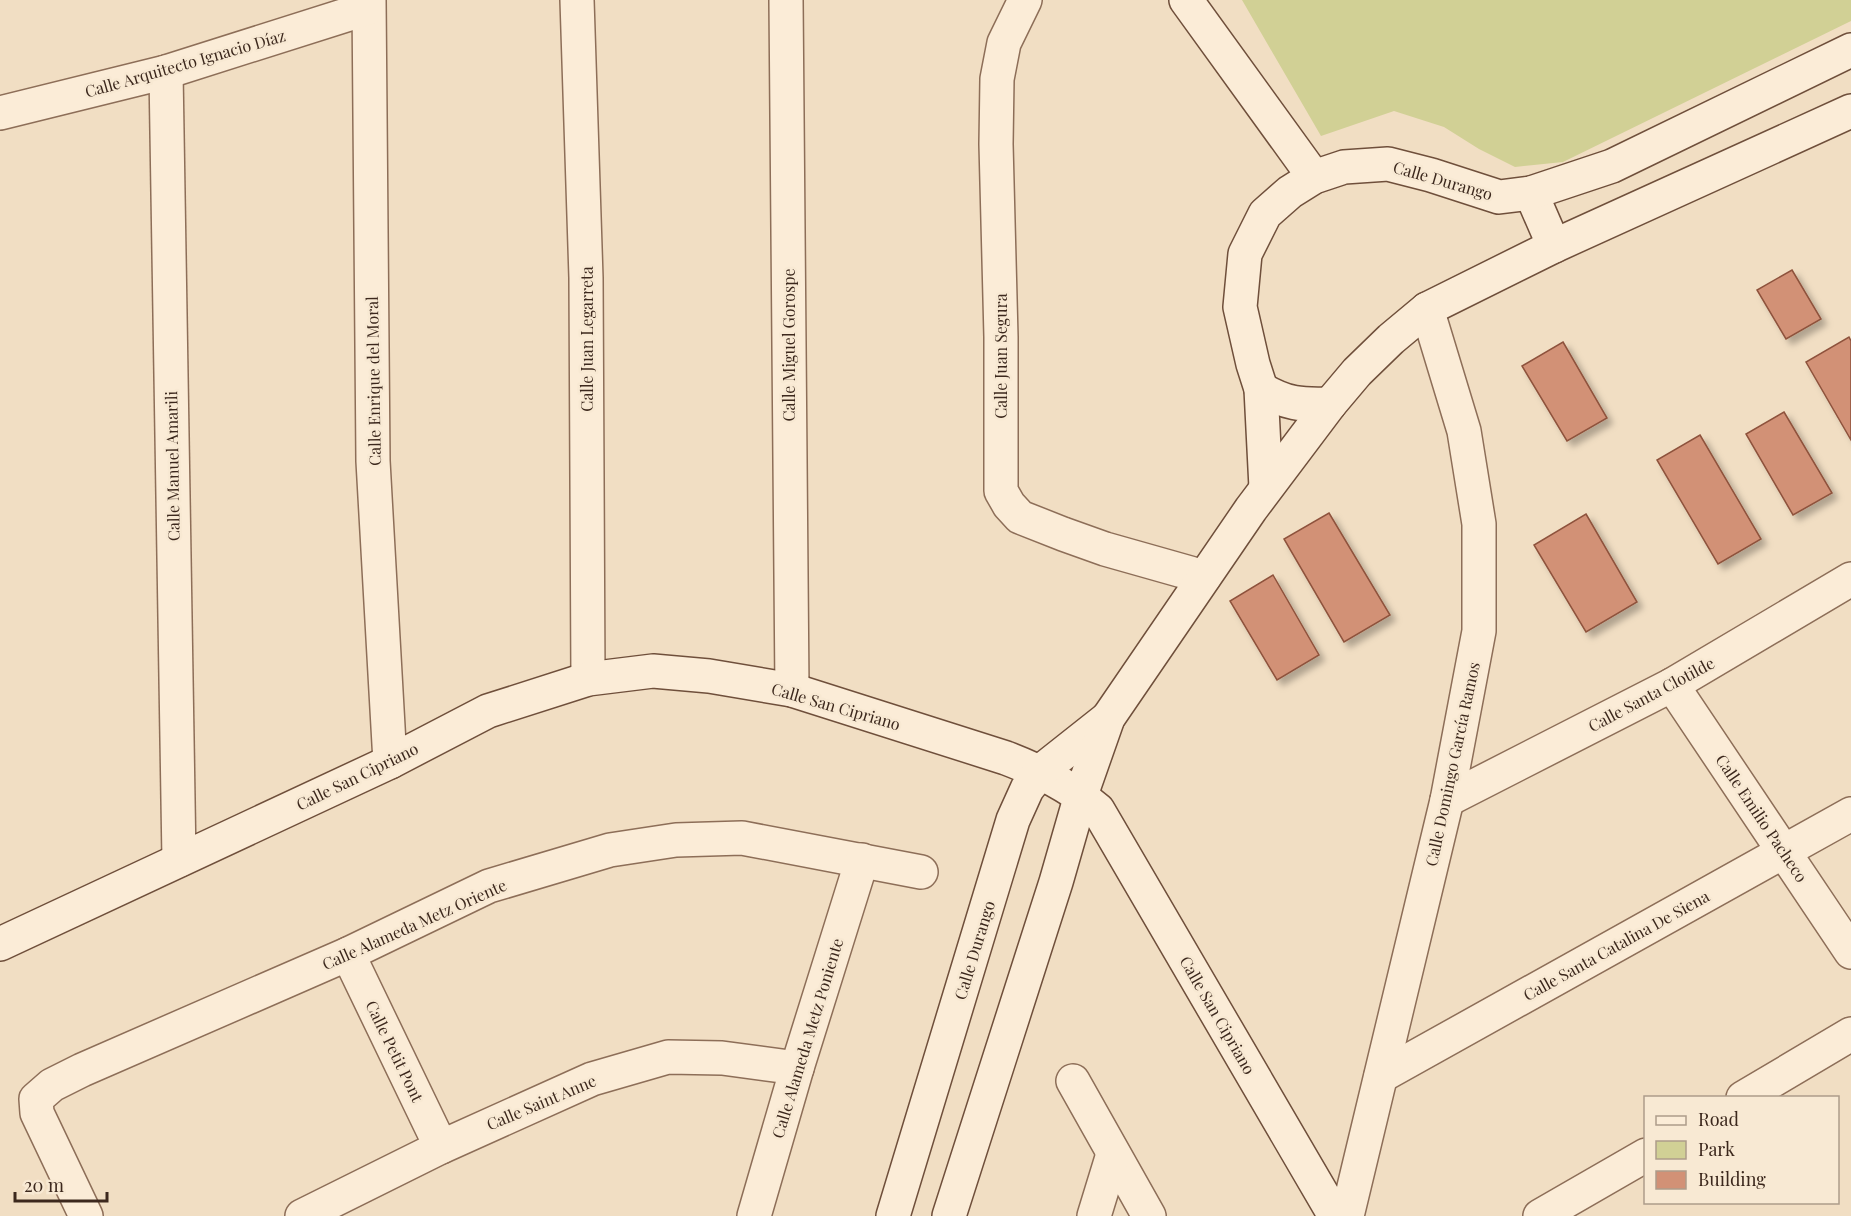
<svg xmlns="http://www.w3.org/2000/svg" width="1851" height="1216" font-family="'Playfair Display',serif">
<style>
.green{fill:#d1d095}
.building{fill:#d29176;stroke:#8e523c;stroke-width:1.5;filter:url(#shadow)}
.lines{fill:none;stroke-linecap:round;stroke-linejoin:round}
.street-casing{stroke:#8d6e58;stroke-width:36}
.secondary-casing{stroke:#6f4f3b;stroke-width:36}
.street{stroke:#fbecd7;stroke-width:33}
.secondary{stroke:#fbecd7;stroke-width:33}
.labels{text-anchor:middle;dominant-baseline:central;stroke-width:5;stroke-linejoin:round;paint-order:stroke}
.street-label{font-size:16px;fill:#3c281d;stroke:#f8e9d3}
</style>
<defs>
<filter id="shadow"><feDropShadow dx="5.5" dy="5.5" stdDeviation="3" flood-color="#0004"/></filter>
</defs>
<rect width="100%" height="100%" fill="#f1dec3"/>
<path class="green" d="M1242,0H1851V21L1563,162L1515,167L1479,149L1444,127L1394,111L1321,136Z"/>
<g class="building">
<path d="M1792,270L1821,319L1786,339L1757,290Z"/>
<path d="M1849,337L1851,341V440L1806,362Z"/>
<path d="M1563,342L1607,418L1567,441L1522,366Z"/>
<path d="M1784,412L1832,493L1793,515L1746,434Z"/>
<path d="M1700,435L1761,539L1718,564L1657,460Z"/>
<path d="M1329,513L1390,615L1344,642L1284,539Z"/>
<path d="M1586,514L1637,602L1586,632L1534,545Z"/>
<path d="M1273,575L1319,655L1277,680L1230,601Z"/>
</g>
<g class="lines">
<defs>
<g id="street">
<path d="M369,0L373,461L390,762"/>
<path d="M577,0L586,278L588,679"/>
<path d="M786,0L792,690"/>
<path d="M1025,0L1004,43L997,79L996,144L1001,337V491L1009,505L1020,517L1063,534L1105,549L1204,577"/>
<path d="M166,72L179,860"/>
<path d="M0,113L166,72L368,8"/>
<path d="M1672,685L1851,952"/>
<path d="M1447,800L1672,685L1851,579"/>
<path d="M348,954L441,1147"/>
<path d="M1381,1076L1851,814"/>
<path d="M1073,1081L1149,1216"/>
<path d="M1743,1098L1851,1034"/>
<path d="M86,1216L37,1113L36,1099L52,1085L82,1070L348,954L489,886L610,850L676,840L742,838L921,872"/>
<path d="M302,1216L441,1147L592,1079L668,1057L722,1058L797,1068"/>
<path d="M754,1216L797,1068L862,860"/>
<path d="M1094,1216L1113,1154"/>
<path d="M1347,1216L1447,800L1479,631V524L1464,431L1427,309"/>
<path d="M1540,1216L1646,1155"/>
</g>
<g id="secondary">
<path d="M1186,0L1314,177"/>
<path d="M1531,193L1554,246"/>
<path d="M1261,389C1287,404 1300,405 1330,404"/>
<path d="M1266,488L1261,389L1253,364L1240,307L1245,254L1265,214L1290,192L1314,177L1344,167L1388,164L1431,175L1499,197L1531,193L1612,166L1851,50"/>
<path d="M0,944L390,762L488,711L588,679L653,671L709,676L792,690L1006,758C1040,771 1070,786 1098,810L1335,1216"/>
<path d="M893,1216L1013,820L1027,789L1041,771L1108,718"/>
<path d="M949,1216L1056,882L1081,795L1108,718L1251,509L1330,404L1357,372L1391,339L1427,309L1554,246L1851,111"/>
</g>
</defs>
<use href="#street" class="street-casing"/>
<use href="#secondary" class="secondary-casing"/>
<use href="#street" class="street"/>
<use href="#secondary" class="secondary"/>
</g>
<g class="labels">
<g class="street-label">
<text transform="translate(185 63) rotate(-16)">Calle Arquitecto Ignacio Díaz</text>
<text transform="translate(1443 180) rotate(16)">Calle Durango</text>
<text transform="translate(586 339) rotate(-90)">Calle Juan Legarreta</text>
<text transform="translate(788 345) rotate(-90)">Calle Miguel Gorospe</text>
<text transform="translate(1000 356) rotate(-90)">Calle Juan Segura</text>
<text transform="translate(373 381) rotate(-91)">Calle Enrique del Moral</text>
<text transform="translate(172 466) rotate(-91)">Calle Manuel Amarili</text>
<text transform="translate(1651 694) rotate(-28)">Calle Santa Clotilde</text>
<text transform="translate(836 706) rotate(16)">Calle San Cipriano</text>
<text transform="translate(1452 764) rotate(-78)">Calle Domingo García Ramos</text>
<text transform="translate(357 776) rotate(-26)">Calle San Cipriano</text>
<text transform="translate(1762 818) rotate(56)">Calle Emilio Pacheco</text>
<text transform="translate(414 924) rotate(-24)">Calle Alameda Metz Oriente</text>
<text transform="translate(1616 945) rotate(-29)">Calle Santa Catalina De Siena</text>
<text transform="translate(974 950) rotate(-73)">Calle Durango</text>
<text transform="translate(1218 1015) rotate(60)">Calle San Cipriano</text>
<text transform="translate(807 1038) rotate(-73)">Calle Alameda Metz Poniente</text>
<text transform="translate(395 1051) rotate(64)">Calle Petit Pont</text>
<text transform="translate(541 1102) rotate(-23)">Calle Saint Anne</text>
</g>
</g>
<rect x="1644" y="1096" width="195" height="108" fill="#f8e9d3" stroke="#ad9c8a" stroke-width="1.5"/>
<rect x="1656" y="1116" width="30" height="9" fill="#fbecd7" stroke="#ad9c8a" stroke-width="1.5"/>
<text x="1698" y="1126" font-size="18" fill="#3c281d">Road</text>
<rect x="1656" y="1141" width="30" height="18" fill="#d1d095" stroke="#ad9c8a" stroke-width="1.5"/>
<text x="1698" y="1156" font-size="18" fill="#3c281d">Park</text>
<rect x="1656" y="1171" width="30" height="18" fill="#d29176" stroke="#ad9c8a" stroke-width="1.5"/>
<text x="1698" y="1186" font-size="18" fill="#3c281d">Building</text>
<path d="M15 1192v9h92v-9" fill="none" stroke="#3c281d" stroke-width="3"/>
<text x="24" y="1192" font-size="18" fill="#3c281d" stroke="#f8e9d3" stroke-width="4.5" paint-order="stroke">20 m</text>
</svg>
